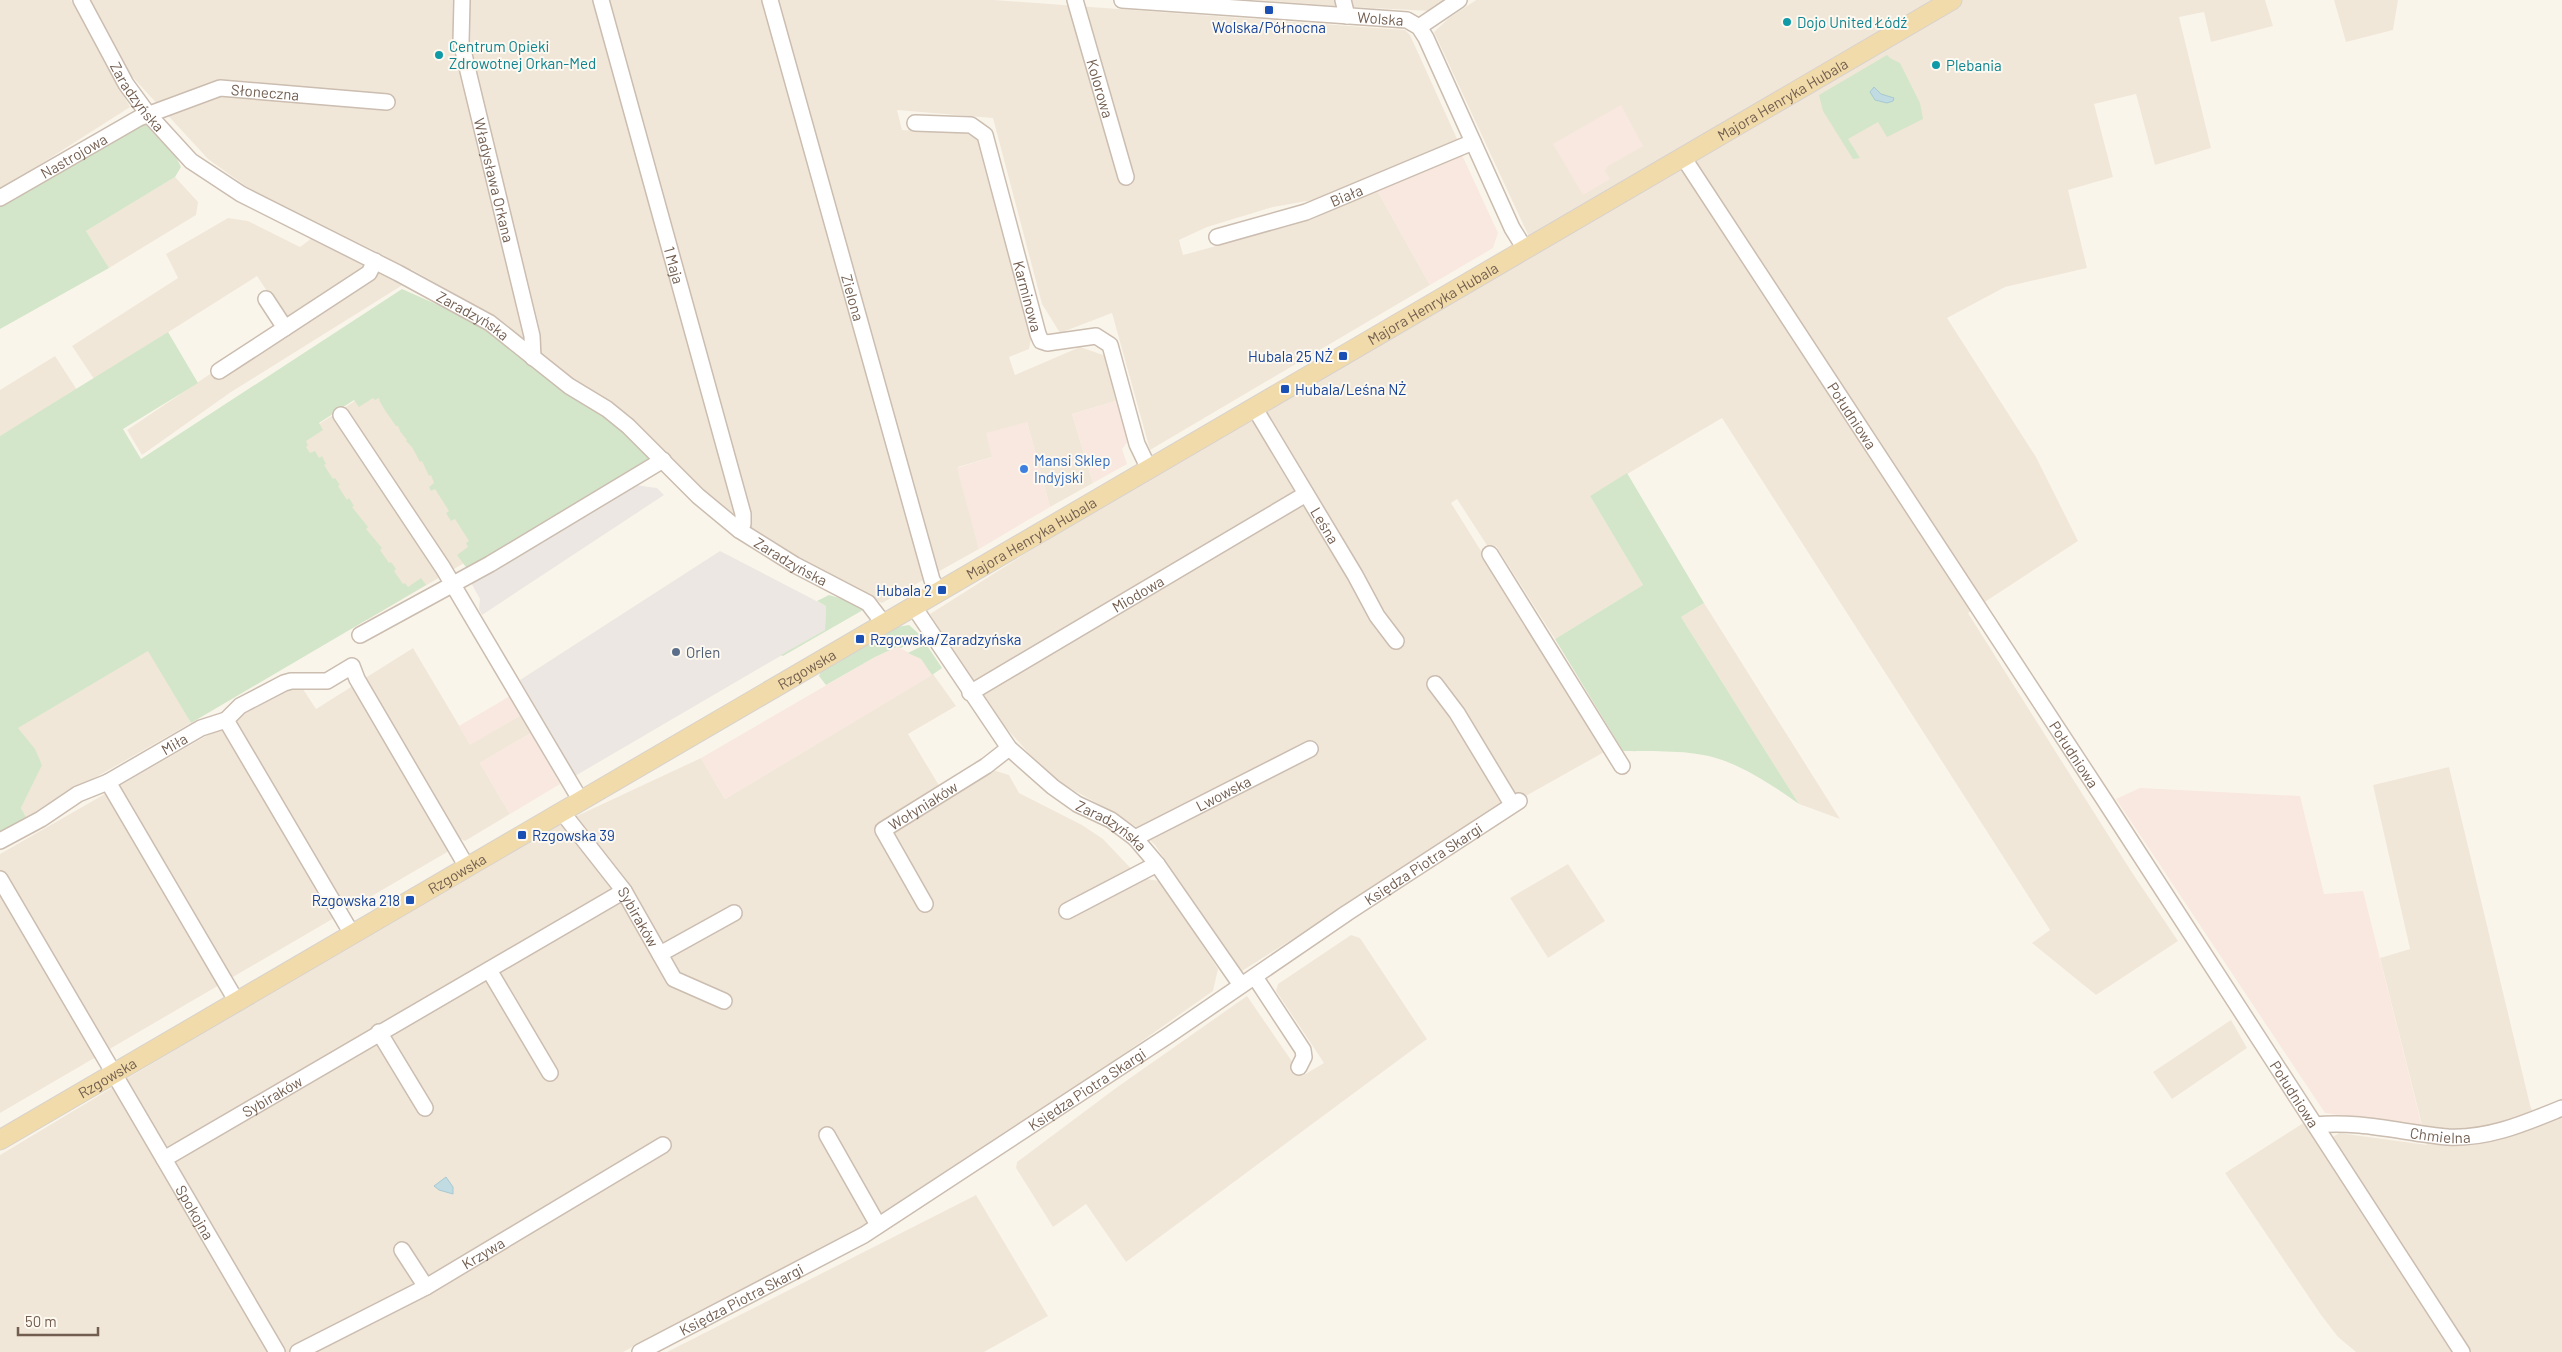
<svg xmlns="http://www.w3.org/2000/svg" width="2562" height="1352" font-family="Barlow,sans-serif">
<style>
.residential{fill:#f1e7d9}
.commercial{fill:#f9e8df}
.industrial{fill:#ece7e2}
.green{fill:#d3e6c9}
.water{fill:#c0dbe2;stroke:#a7c9d2}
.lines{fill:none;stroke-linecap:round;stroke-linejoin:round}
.minor-casing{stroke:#cbbdb0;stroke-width:18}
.major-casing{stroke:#d8d2ce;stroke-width:21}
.minor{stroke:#fff;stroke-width:15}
.major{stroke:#f1dbaa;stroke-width:19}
.transit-dot{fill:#1a4fb4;stroke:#fdf9f0;stroke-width:2}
.culture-dot{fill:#0f9aa8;stroke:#fdf9f0;stroke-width:2}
.shop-dot{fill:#3f7fe0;stroke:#fdf9f0;stroke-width:2}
.service-dot{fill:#5c6f8a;stroke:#fdf9f0;stroke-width:2}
.labels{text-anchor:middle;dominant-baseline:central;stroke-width:4;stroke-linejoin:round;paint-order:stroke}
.street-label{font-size:15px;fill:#725e50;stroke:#fdf9f0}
.culture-label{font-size:15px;fill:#0d838f;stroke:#fdf9f0;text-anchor:start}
.transit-label{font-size:15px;fill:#164399;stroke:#fdf9f0;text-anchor:end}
.shop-label{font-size:15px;fill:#366cbe;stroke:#fdf9f0;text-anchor:start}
.service-label{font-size:15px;fill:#4e5e75;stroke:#fdf9f0;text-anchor:start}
</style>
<rect width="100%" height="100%" fill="#faf5ea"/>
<g class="residential">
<path d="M0,0H71L130,107L0,190Z"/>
<path d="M88,0H994L1405,30L1410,35L1458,141L1325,198L1273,207L1207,227L1179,240L1183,255L1311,220L1377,190L1430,285L1150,450L1112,313L1060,333L1042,304L993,118L897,110L902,130L966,133L979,140L1032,335L1029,349L1009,357L1015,375L1080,347L1106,356L1116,401L1072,414L1093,483L1050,507L1027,422L992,457L958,467L979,549L882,603L792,560L708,500L629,415L563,375L497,318L411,269L401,286L231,392L142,455L127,430L216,370L375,274L385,256L247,187L208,159L126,70Z"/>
<path d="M1256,0H1339L1338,6Z"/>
<path d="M1350,0H1448L1432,11L1351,7Z"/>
<path d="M1476,0H2265L2273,26L2211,42L2204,12L2179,17L2211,148L2155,165L2136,94L2094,104L2113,177L2068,190L2087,268L2005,287L1947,318L2036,457L2078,541L1968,613L2131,871L2178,941L2096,995L2032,943L2050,930L1722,418L1590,496L1643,585L1555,639L1496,546L1490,550L1457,499L1451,503L1606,751L1465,830L1242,971L1155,845L1135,826L1113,812L1057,781L1042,768L989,709L930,614L1124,491L1536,252L1434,32L1449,18Z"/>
<path d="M2334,0H2398L2393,30L2346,42Z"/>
<path d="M175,177L198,202L196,215L109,268L86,231Z"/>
<path d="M228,218L248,221L300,247L312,238L365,265L359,276L287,322L257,276L94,379L72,346L178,278L166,254Z"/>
<path d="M55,356L77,390L0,436V390Z"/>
<path d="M395,375L500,542L367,620L271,455Z"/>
<path d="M1704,603L1840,819L1799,804L1681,617Z"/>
<path d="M413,648L470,744L521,715L531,733L480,763L510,814L465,841L461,839L447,847L449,851L0,1113V854L299,683L316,709Z"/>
<path d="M149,650L191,723L26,817L21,808L42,764L17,728Z"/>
<path d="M933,674L956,706L908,734L946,797L993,770L1009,775L1019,793L1082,825L1103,839L1140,878L1160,881L1218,969L1213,991L1101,1070L860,1228L623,1352H0V1155L238,1012L564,822L701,758L725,799Z"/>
<path d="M2449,767L2530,1105L2537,1124L2562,1114V1352H2356L2338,1337L2321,1315L2225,1173L2305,1122L2321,1145L2339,1133L2427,1145L2380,958L2410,949L2373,785Z"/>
<path d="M1568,864L1605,921L1548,958L1510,898Z"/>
<path d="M1351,935L1360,938L1427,1039L1126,1262L1086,1204L1053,1227L1016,1168L1017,1162L1116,1088L1247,996L1302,1076L1324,1063L1276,991L1278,984Z"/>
<path d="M2231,1020L2247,1048L2172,1099L2153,1072Z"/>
<path d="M976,1195L1048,1316L984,1352H667Z"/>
</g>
<g class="commercial">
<path d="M1621,105L1643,146L1608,166L1605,171L1610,179L1583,195L1553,144Z"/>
<path d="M1462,155L1498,233L1493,248L1430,285L1377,190Z"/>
<path d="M1116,401L1128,441L1122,449L1127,464L1093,483L1072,414Z"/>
<path d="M1027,422L1050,507L979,549L957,468L992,457L986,433Z"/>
<path d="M898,647L921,659L932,675L725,799L701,758L875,657Z"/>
<path d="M510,696L521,715L470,745L459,726Z"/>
<path d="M531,733L560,784L510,814L480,763Z"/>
<path d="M2140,788L2300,796L2324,894L2363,891L2422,1127L2325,1113L2116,799Z"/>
</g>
<g class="industrial">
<path d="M635,485L657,488L664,495L482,615L479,609L480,599L470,581Z"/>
<path d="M720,551L826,606L825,630L575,776L520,680Z"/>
</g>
<g class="green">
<path d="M1887,55L1890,58L1900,63L1920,103L1923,119L1887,137L1878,122L1848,139L1860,158L1853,159L1823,111L1819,95Z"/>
<path d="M142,121L176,157L181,167L175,177L86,231L109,268L0,329V203Z"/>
<path d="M402,289L465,317L499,339L621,425L652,458L645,464L468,570L457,555L468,547L466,543L469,541L455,519L451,521L446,513L449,511L435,489L431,491L429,487L434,483L431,475L429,476L422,461L420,462L412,447L406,441L407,440L402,434L403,433H401L398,426H396C392,420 379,403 379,398L375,400L373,398L359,407L354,400L319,423L323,430L306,441L308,445L306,447L310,453L315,451L319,458L322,456L326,464L324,465L333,479L335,478L340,485L338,486L347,500L349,498L354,506L352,507L368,527L366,529L382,548L380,550L389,563L391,562L396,569L394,571L403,584L405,583L408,587L421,578L426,585L191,723L148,651L18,728L35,749L42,765L21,808L26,817L0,832V436L168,332L198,383L123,429L141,459Z"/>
<path d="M1627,473L1704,603L1681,617L1799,804C1775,787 1747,768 1719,759C1689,749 1654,752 1623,751L1555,639L1643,585L1590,496Z"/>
<path d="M829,595L859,604L863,610L783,656L781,655L825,630L826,606L817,601Z"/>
<path d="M909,625L919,634V637L901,648L897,647L875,657L826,685L819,676L822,669L897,627Z"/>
<path d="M926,644L942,668L932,675L921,659L908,653Z"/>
</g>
<g class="water">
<path d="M1874,87L1881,94L1894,98L1893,101L1887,103L1875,100L1870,92Z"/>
<path d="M446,1177L453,1187V1194L439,1190L434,1186Z"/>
</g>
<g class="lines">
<defs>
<g id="minor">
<path id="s1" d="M81,0L126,84L148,114L191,161L241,194L398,273L490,323L569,386L607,409L628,426L698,496L739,530L795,565L868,603L884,624"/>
<path id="s2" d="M462,0L461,42L532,336L533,358"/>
<path id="s3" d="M601,0L743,514V524L739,530"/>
<path id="s4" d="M770,0L932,580L939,592"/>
<path id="s5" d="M1075,0L1126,177"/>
<path id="s6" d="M1122,0L1407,20L1419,27L1426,38L1512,228L1525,249"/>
<path d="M1343,0L1347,16"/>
<path d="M1419,27L1459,0"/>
<path id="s7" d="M915,123L971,125L985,135L1038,334L1041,341L1047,343L1096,336L1110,345L1137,444L1149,469"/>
<path id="s8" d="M1683,157L2105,801L2462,1352"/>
<path id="s9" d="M0,198L139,118L220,88L387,102"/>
<path id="s10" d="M1217,237L1306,212L1473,142"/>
<path d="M266,299L285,328L369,273L375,261"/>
<path d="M219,371L285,328"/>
<path id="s11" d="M1254,407L1355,575L1377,616L1396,641"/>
<path d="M341,415L443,568L581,801"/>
<path d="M1490,554L1622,766"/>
<path id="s12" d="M914,607L1009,748L1053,787L1077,804L1111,820L1135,838L1157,864L1241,985"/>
<path d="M360,635L490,564L663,460"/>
<path d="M1435,684L1457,713L1512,804"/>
<path id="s13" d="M970,693L1306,494"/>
<path d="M226,720L352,934"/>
<path d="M108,782L237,1002"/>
<path id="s14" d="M562,812L624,891L674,979L724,1001"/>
<path id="s15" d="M1135,838L1310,749"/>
<path id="s16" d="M0,841L41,819L78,794L108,782L201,728L226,720L240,706L284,683L291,681H327L352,666L357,679L467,867"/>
<path id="s17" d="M0,879L277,1352"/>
<path id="s18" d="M925,904L883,830L986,766L1009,748"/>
<path d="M1067,911L1157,864"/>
<path d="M660,954L734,913"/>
<path d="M489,970L550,1073"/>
<path d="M1255,977L1303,1050L1304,1057L1299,1067"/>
<path d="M379,1032L425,1108"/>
<path id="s19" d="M2315,1125C2359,1120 2404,1133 2448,1137C2489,1139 2525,1123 2562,1108"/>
<path d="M827,1135L878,1225"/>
<path id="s20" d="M164,1159L624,891"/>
<path d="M402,1250L426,1287"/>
<path id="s21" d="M298,1352L426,1287L663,1145"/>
<path id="s22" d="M640,1352L864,1235L1169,1035L1347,913L1519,801"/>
</g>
<g id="major">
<path id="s23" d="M0,1140L1952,0"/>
</g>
</defs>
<use href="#minor" class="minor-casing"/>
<use href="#major" class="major-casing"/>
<use href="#minor" class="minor"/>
<use href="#major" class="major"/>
</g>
<g class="transit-dot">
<rect x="1264" y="5" width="10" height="10" rx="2.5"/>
<rect x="1338" y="351" width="10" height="10" rx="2.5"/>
<rect x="1280" y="384" width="10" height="10" rx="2.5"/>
<rect x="937" y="585" width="10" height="10" rx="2.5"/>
<rect x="855" y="634" width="10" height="10" rx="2.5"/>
<rect x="517" y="830" width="10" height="10" rx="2.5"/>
<rect x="405" y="895" width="10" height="10" rx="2.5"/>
</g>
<g class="culture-dot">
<circle cx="1787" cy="22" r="5"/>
<circle cx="439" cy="55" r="5"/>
<circle cx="1936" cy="65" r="5"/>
</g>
<circle class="shop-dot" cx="1024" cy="469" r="5"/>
<circle class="service-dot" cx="676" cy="652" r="5"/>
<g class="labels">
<g class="street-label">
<text stroke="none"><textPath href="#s6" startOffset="259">Wolska</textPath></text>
<text stroke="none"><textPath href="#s5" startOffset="92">Kolorowa</textPath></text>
<text stroke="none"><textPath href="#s9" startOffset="292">Słoneczna</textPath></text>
<text stroke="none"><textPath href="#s1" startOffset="112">Zaradzyńska</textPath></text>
<text stroke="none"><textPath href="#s23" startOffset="2064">Majora Henryka Hubala</textPath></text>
<text stroke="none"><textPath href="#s9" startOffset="85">Nastrojowa</textPath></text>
<text stroke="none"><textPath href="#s2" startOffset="184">Władysława Orkana</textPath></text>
<text stroke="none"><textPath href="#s10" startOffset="136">Biała</textPath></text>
<text stroke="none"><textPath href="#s3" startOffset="275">1 Maja</textPath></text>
<text stroke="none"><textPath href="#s7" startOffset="240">Karminowa</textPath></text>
<text stroke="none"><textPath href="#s4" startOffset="309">Zielona</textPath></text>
<text stroke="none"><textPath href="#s23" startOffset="1659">Majora Henryka Hubala</textPath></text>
<text stroke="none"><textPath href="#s1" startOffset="518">Zaradzyńska</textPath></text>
<text stroke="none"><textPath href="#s8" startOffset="309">Południowa</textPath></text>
<text stroke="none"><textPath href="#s11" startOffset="138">Leśna</textPath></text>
<text stroke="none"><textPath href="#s23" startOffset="1194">Majora Henryka Hubala</textPath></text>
<text stroke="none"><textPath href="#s1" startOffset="922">Zaradzyńska</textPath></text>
<text stroke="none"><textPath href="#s13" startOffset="195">Miodowa</textPath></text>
<text stroke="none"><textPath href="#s23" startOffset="934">Rzgowska</textPath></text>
<text stroke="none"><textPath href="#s16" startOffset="200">Miła</textPath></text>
<text stroke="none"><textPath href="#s8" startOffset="714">Południowa</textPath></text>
<text stroke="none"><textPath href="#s15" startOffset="99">Lwowska</textPath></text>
<text stroke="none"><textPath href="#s18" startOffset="132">Wołyniaków</textPath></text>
<text stroke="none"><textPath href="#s12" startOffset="299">Zaradzyńska</textPath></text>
<text stroke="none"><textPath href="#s22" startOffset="924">Księdza Piotra Skargi</textPath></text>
<text stroke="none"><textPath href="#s23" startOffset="529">Rzgowska</textPath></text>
<text stroke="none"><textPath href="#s14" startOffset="130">Sybiraków</textPath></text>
<text stroke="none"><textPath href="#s23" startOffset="124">Rzgowska</textPath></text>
<text stroke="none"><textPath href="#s22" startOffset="519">Księdza Piotra Skargi</textPath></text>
<text stroke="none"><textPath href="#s8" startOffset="1119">Południowa</textPath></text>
<text stroke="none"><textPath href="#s20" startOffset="125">Sybiraków</textPath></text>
<text stroke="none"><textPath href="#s19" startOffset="126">Chmielna</textPath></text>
<text stroke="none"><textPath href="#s17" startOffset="386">Spokojna</textPath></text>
<text stroke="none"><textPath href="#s21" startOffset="210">Krzywa</textPath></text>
<text stroke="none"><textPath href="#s22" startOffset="114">Księdza Piotra Skargi</textPath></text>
</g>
<g class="culture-label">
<text x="1797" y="22">Dojo United Łódź</text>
<text x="449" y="46">Centrum Opieki<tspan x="449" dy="17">Zdrowotnej Orkan-Med</tspan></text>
<text x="1946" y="65">Plebania</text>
</g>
<g class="transit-label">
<text x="1269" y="27" text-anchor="middle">Wolska/Północna</text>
<text x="1333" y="356">Hubala 25 NŻ</text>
<text x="1295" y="389" text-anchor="start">Hubala/Leśna NŻ</text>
<text x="932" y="590">Hubala 2</text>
<text x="870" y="639" text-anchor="start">Rzgowska/Zaradzyńska</text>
<text x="532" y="835" text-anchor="start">Rzgowska 39</text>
<text x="400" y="900">Rzgowska 218</text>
</g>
<g class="shop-label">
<text x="1034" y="460">Mansi Sklep<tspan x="1034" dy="17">Indyjski</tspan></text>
</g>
<g class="service-label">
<text x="686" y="652">Orlen</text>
</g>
</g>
<path d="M18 1327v8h80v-8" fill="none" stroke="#725e50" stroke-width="2.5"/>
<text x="25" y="1327" font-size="15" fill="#725e50" stroke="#fdf9f0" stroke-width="4" paint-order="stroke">50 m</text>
</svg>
